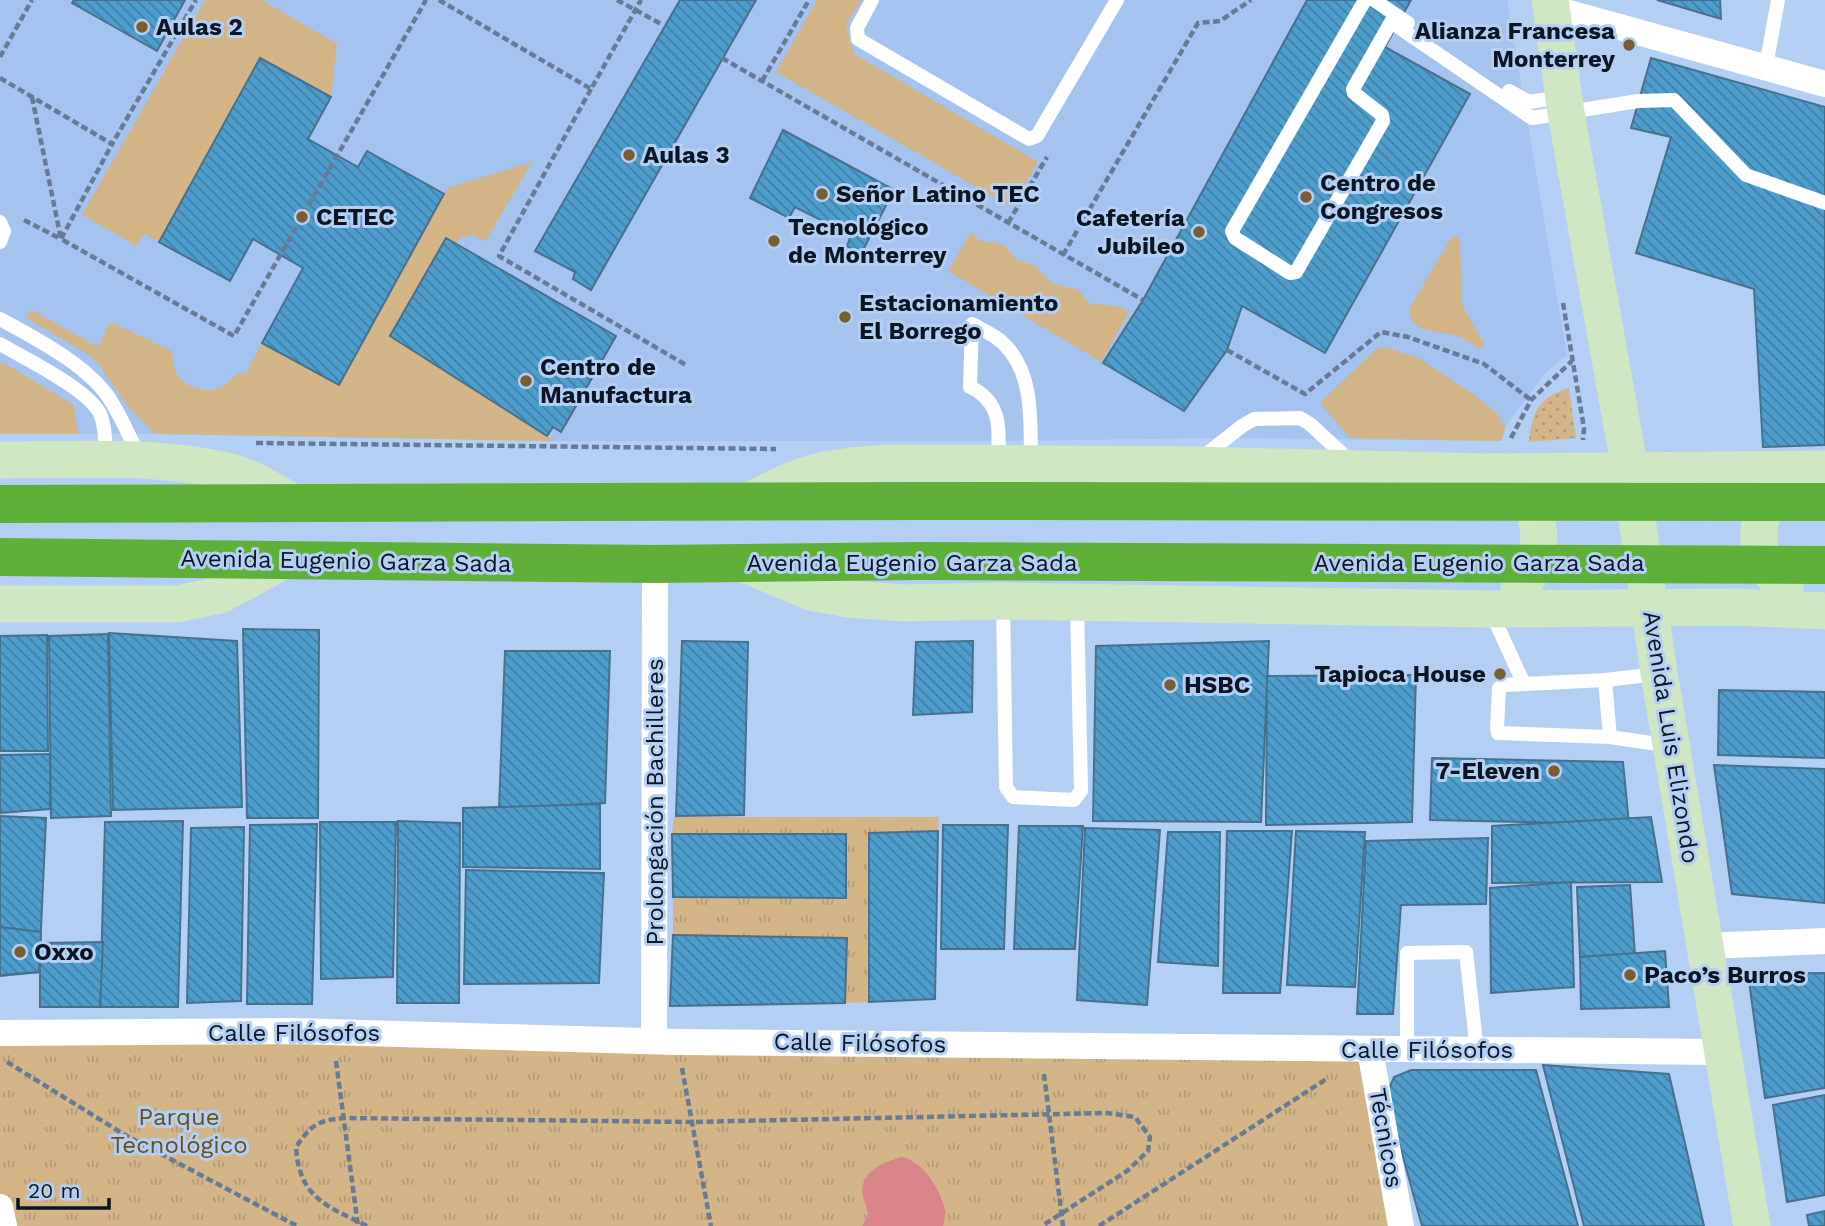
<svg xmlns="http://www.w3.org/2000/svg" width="1825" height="1226" font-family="'Work Sans',sans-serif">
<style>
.built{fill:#a5c3ef}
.grass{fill:url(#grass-dots)}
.park{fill:url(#park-tufts)}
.garden{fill:#d3b588}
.water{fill:#d98488}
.building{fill:url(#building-back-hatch);stroke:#49708a;stroke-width:2}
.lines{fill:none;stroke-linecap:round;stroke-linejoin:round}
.path{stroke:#687b95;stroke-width:4.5;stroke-dasharray:7 3.5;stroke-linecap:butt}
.lane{stroke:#fff;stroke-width:14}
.street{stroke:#fff;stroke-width:26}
.secondary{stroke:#cfe7c3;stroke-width:37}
.highway{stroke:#5eb038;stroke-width:38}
.poi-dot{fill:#7a5d30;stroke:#b4cff4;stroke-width:2.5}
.labels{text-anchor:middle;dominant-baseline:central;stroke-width:6;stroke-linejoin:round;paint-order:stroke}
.poi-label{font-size:24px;font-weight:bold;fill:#0c1522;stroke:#b4cff4;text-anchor:start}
.street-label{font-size:24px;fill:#0c1522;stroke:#b4cff4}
.park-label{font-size:24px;fill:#6c4d16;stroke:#b4cff4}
</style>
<defs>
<pattern id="grass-dots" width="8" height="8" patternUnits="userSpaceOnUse" patternTransform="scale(1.75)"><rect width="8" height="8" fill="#d3b588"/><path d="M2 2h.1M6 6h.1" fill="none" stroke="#b49b75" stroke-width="1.8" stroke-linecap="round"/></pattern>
<pattern id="park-tufts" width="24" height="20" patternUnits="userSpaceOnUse" patternTransform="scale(1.75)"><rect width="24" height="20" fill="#d3b588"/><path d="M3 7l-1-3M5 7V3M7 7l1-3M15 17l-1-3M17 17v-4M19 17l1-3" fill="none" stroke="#b49b75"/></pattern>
<pattern id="building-back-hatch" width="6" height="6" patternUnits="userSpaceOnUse" patternTransform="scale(1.75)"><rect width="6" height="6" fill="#4e9ecd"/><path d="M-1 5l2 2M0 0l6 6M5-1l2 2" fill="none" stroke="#3f80a6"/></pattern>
</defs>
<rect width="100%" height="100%" fill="#b4cff4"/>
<path class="built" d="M0,0H1507L1567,355L1545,373L1506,426L1501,441L1226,438L1003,441H555L155,434H0Z"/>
<path class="grass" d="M1569,388L1576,438L1529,442C1531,412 1539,397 1569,388Z"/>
<g class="park">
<path d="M674,817H939L938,831L869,833V1002L845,1003L846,938L673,935V897L846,898V834H672Z"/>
<path d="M0,1034L1371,1055L1401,1226H4L0,1207Z"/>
</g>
<g class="garden">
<path d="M205,0H262L337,44L331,97L260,58L159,242L144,234L137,246L82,215Z"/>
<path d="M817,0H861L846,25L854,54L1038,162L1011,207L776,72Z"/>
<path d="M532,162L485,242L473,235L460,238L390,335L555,441L155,434L129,408L97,362L89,355L26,318L32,310L98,347L110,322L172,351C173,356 173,363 174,368C179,386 205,395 221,387C228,384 233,378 238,373L245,375L262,343L339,385L448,188Z"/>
<path d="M971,232L980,241L998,243L1005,246L1017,260L1036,266L1048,280L1055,284L1079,290L1088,303L1121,307L1129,312L1101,362L948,271Z"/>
<path d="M1457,236L1460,241L1462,301L1465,311L1484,343L1483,347L1479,348C1471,343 1463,338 1453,335C1436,330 1409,333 1409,309L1451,238Z"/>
<path d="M1386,347L1420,359L1477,397L1501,417L1498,421L1506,426L1501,441L1350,438L1320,403L1376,349Z"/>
<path d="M2,362L74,405L78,434H0V366Z"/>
</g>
<path class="water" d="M901,1157C922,1160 940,1189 945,1209C946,1214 944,1220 943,1226H862L868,1214C867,1208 865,1203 863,1197C858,1172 881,1164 901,1157Z"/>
<g class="building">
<path d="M74,0H185L157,51L72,3Z"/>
<path d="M680,0H756L591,290L573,279L575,272L535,251Z"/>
<path d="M1307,0H1411L1385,47L1470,94L1325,353L1242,306L1227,350L1184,411L1103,363L1143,300Z"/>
<path d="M1657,0H1720L1721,19Z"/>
<path d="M260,58L331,97L308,139L358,167L367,151L444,194L339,385L262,343L303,268L253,239L230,281L159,242Z"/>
<path d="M1651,58L1825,107V445L1763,447L1754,289L1636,253L1671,137L1631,128Z"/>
<path d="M783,130L894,190L861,254L847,246L851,235L795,207L789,218L750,198Z"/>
<path d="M446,238L616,336L561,432L553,427L547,436L390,336Z"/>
<path d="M243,629L319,630L318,818H247Z"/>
<path d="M109,633L237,641L242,807L113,810Z"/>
<path d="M108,634L111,816L51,818L49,636Z"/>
<path d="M47,635L48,751H0V636Z"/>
<path d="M682,641L748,642L744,815L676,816Z"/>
<path d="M973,641L972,712L913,715L916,642Z"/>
<path d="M1269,641L1261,822L1093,821L1096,646Z"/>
<path d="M505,651H610L605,803L499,809Z"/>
<path d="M1416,675L1412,822L1266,825L1267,676Z"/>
<path d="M1719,690L1825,692V758L1718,755Z"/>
<path d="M50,754V809L0,813V755Z"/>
<path d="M1432,758L1623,762L1629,824L1430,820Z"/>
<path d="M1714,765L1825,769V903L1732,894Z"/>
<path d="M600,804V869L463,867V808Z"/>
<path d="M0,816L46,818L39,972L0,976Z"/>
<path d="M1651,817L1662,882L1492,883V826Z"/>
<path d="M183,821L178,1007H100L105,822Z"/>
<path d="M398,821L460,823L459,1003H397Z"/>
<path d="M320,822H396L393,977L321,979Z"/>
<path d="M317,824L312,1004H247L250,825Z"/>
<path d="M943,825H1008L1004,949H941Z"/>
<path d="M1019,826H1083L1075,949H1014Z"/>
<path d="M244,827L241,1001L187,1003L191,828Z"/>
<path d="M1085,828L1160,830L1147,1005L1077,1000Z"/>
<path d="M938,831L935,999L869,1002V833Z"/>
<path d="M1227,831H1292L1280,993H1223Z"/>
<path d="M1296,831L1365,832L1355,987L1287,985Z"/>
<path d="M1168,832H1220L1218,966L1158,962Z"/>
<path d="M672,834H846V898L673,897Z"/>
<path d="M1488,838L1486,904L1401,905L1393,1014H1357L1366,841Z"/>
<path d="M466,870L604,873L599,983L464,984Z"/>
<path d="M1571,882L1574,987L1491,993L1490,888Z"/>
<path d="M1630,885L1635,955L1580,957L1577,887Z"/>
<path d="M0,927L41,932L39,972L0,975Z"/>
<path d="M673,935L847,938L845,1003L670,1006Z"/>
<path d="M103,942L100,1007H40V943Z"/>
<path d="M1665,951L1669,1007L1581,1009L1580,957Z"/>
<path d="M1825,973V1088L1765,1098L1748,974Z"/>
<path d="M1543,1065L1669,1074L1704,1226H1584Z"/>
<path d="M1411,1070H1536L1578,1226H1422L1386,1095L1394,1077Z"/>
<path d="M1825,1095V1195L1787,1202L1773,1105Z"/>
<path d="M1825,1211V1226H1809L1807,1215Z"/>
</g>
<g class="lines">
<g class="path">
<path d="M439,0L591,89L641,0"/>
<path d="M617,0L663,25"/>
<path d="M0,57L32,0"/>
<path d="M722,58L1143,300"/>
<path d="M0,78L112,144L196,0"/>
<path d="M762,81L809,0"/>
<path d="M591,89L499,256L686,365"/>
<path d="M32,97L61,239L234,336L426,0"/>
<path d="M24,220L61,239L112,144"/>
<path d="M1008,223L1047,157"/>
<path d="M1063,255L1198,23L1220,21L1251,0"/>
<path d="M1563,303L1584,428L1583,440"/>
<path d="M1227,350L1305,394L1381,332L1408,337L1484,364L1531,400"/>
<path d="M1511,438L1531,400L1572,361"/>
<path d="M256,443L776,449"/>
<path d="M336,1061L358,1226"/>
<path d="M7,1062L125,1135L297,1226"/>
<path d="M682,1068L711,1226"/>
<path d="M1044,1074L1063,1226"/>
<path d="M367,1226C327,1206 299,1198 296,1147C311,1125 318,1120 345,1118L692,1122L1107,1113L1135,1117L1150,1137L1148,1151L1127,1171L1042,1226"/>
<path d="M1099,1226L1328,1078"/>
</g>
<g class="lane">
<path d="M872,0L857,28L858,39L1029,139L1037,136L1117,0"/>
<path d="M1365,0L1232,231L1235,238L1290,273L1296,272L1383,121L1382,115L1354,93L1353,89L1391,22L1532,118L1638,101L1674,100L1746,175L1825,203"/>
<path d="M1374,0L1408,23"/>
<path d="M1766,66L1778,0"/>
<path d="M1509,91L1529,102L1562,97"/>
<path d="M0,222L4,231L0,242"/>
<path d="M0,319C35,338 87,365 109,398C121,416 130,437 139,457"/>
<path d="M0,344C24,358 92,391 101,416C106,431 106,445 105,460"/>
<path d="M1199,460L1242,426L1254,419L1300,418L1310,424L1351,462"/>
<path d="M997,464C1000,433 1003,402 970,387L972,324C983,330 995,335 1004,344C1035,375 1030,423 1031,463"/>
<path d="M1003,602L1006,787L1013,797L1074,800L1081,791L1077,603"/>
<path d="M1491,612L1524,684"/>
<path d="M1605,680L1658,674"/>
<path d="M1610,737L1605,680L1503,685L1499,688L1497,729L1498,733L1610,737L1671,746"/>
<path d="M1407,1050V953L1466,952L1477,1051"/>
</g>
<g class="street">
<path d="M1551,8L1825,84"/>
<path d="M1705,946L1825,941"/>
<path d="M0,1033L294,1031L678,1042L1721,1052"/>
<path d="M654,1040L655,564"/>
<path d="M1370,1050L1401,1226"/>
<path d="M0,1207L4,1226"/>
</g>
<g class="secondary">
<path d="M1550,0L1566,113L1630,470L1659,673L1752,1226"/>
<path d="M0,460C76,460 156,454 230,472C252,477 273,491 292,502"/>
<path d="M1508,482C1546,505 1548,558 1519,589"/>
<path d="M746,503C803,471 828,466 892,463L1193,465L1484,472L1825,469"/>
<path d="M742,563L811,592L848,599L903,603L1003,601L1490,609L1738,607L1825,611"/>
<path d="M1785,588C1749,555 1751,514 1785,481"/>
<path d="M0,604H178L220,595L283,561"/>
</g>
<g class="highway">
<path d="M0,504L925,501L1825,502"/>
<path d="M0,557L655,564L920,561L1825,565"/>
</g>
</g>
<g class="poi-dot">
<circle cx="142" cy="27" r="7"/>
<circle cx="1629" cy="45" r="7"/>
<circle cx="629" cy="155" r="7"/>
<circle cx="822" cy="194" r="7"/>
<circle cx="1306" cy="197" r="7"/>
<circle cx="302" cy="217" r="7"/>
<circle cx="1199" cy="232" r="7"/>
<circle cx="774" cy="241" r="7"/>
<circle cx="845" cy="317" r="7"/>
<circle cx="526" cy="381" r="7"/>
<circle cx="1500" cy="674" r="7"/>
<circle cx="1170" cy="685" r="7"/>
<circle cx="1554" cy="771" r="7"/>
<circle cx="20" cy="952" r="7"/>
<circle cx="1630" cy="975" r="7"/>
</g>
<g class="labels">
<g class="poi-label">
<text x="156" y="27">Aulas 2</text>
<text x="1615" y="31" text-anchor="end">Alianza Francesa<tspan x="1615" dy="28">Monterrey</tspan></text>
<text x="643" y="155">Aulas 3</text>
<text x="1320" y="183">Centro de<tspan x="1320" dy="28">Congresos</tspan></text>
<text x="836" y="194">Señor Latino TEC</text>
<text x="316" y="217">CETEC</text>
<text x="1185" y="218" text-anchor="end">Cafetería<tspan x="1185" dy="28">Jubileo</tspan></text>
<text x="788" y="227">Tecnológico<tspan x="788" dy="28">de Monterrey</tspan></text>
<text x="859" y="303">Estacionamiento<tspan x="859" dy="28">El Borrego</tspan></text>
<text x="540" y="367">Centro de<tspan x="540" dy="28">Manufactura</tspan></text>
<text x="1486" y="674" text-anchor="end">Tapioca House</text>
<text x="1184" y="685">HSBC</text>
<text x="1540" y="771" text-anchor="end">7-Eleven</text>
<text x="34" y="952">Oxxo</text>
<text x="1644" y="975">Paco’s Burros</text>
</g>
<g class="street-label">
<text transform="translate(346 561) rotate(1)">Avenida Eugenio Garza Sada</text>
<text x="912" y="563">Avenida Eugenio Garza Sada</text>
<text x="1479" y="563">Avenida Eugenio Garza Sada</text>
<text transform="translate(1671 737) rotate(81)">Avenida Luis Elizondo</text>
<text transform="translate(655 802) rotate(-90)">Prolongación Bachilleres</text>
<text x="294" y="1033">Calle Filósofos</text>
<text transform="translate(860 1043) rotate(1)">Calle Filósofos</text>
<text x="1427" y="1050">Calle Filósofos</text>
<text transform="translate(1386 1138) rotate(80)">Técnicos</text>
</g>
<g class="park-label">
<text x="179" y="1117">Parque<tspan x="179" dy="28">Tecnológico</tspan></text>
</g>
</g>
<path d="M18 1198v10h91v-10" fill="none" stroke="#0c1522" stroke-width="3.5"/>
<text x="28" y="1198" font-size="21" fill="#0c1522" stroke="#b4cff4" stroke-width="5" paint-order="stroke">20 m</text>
</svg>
